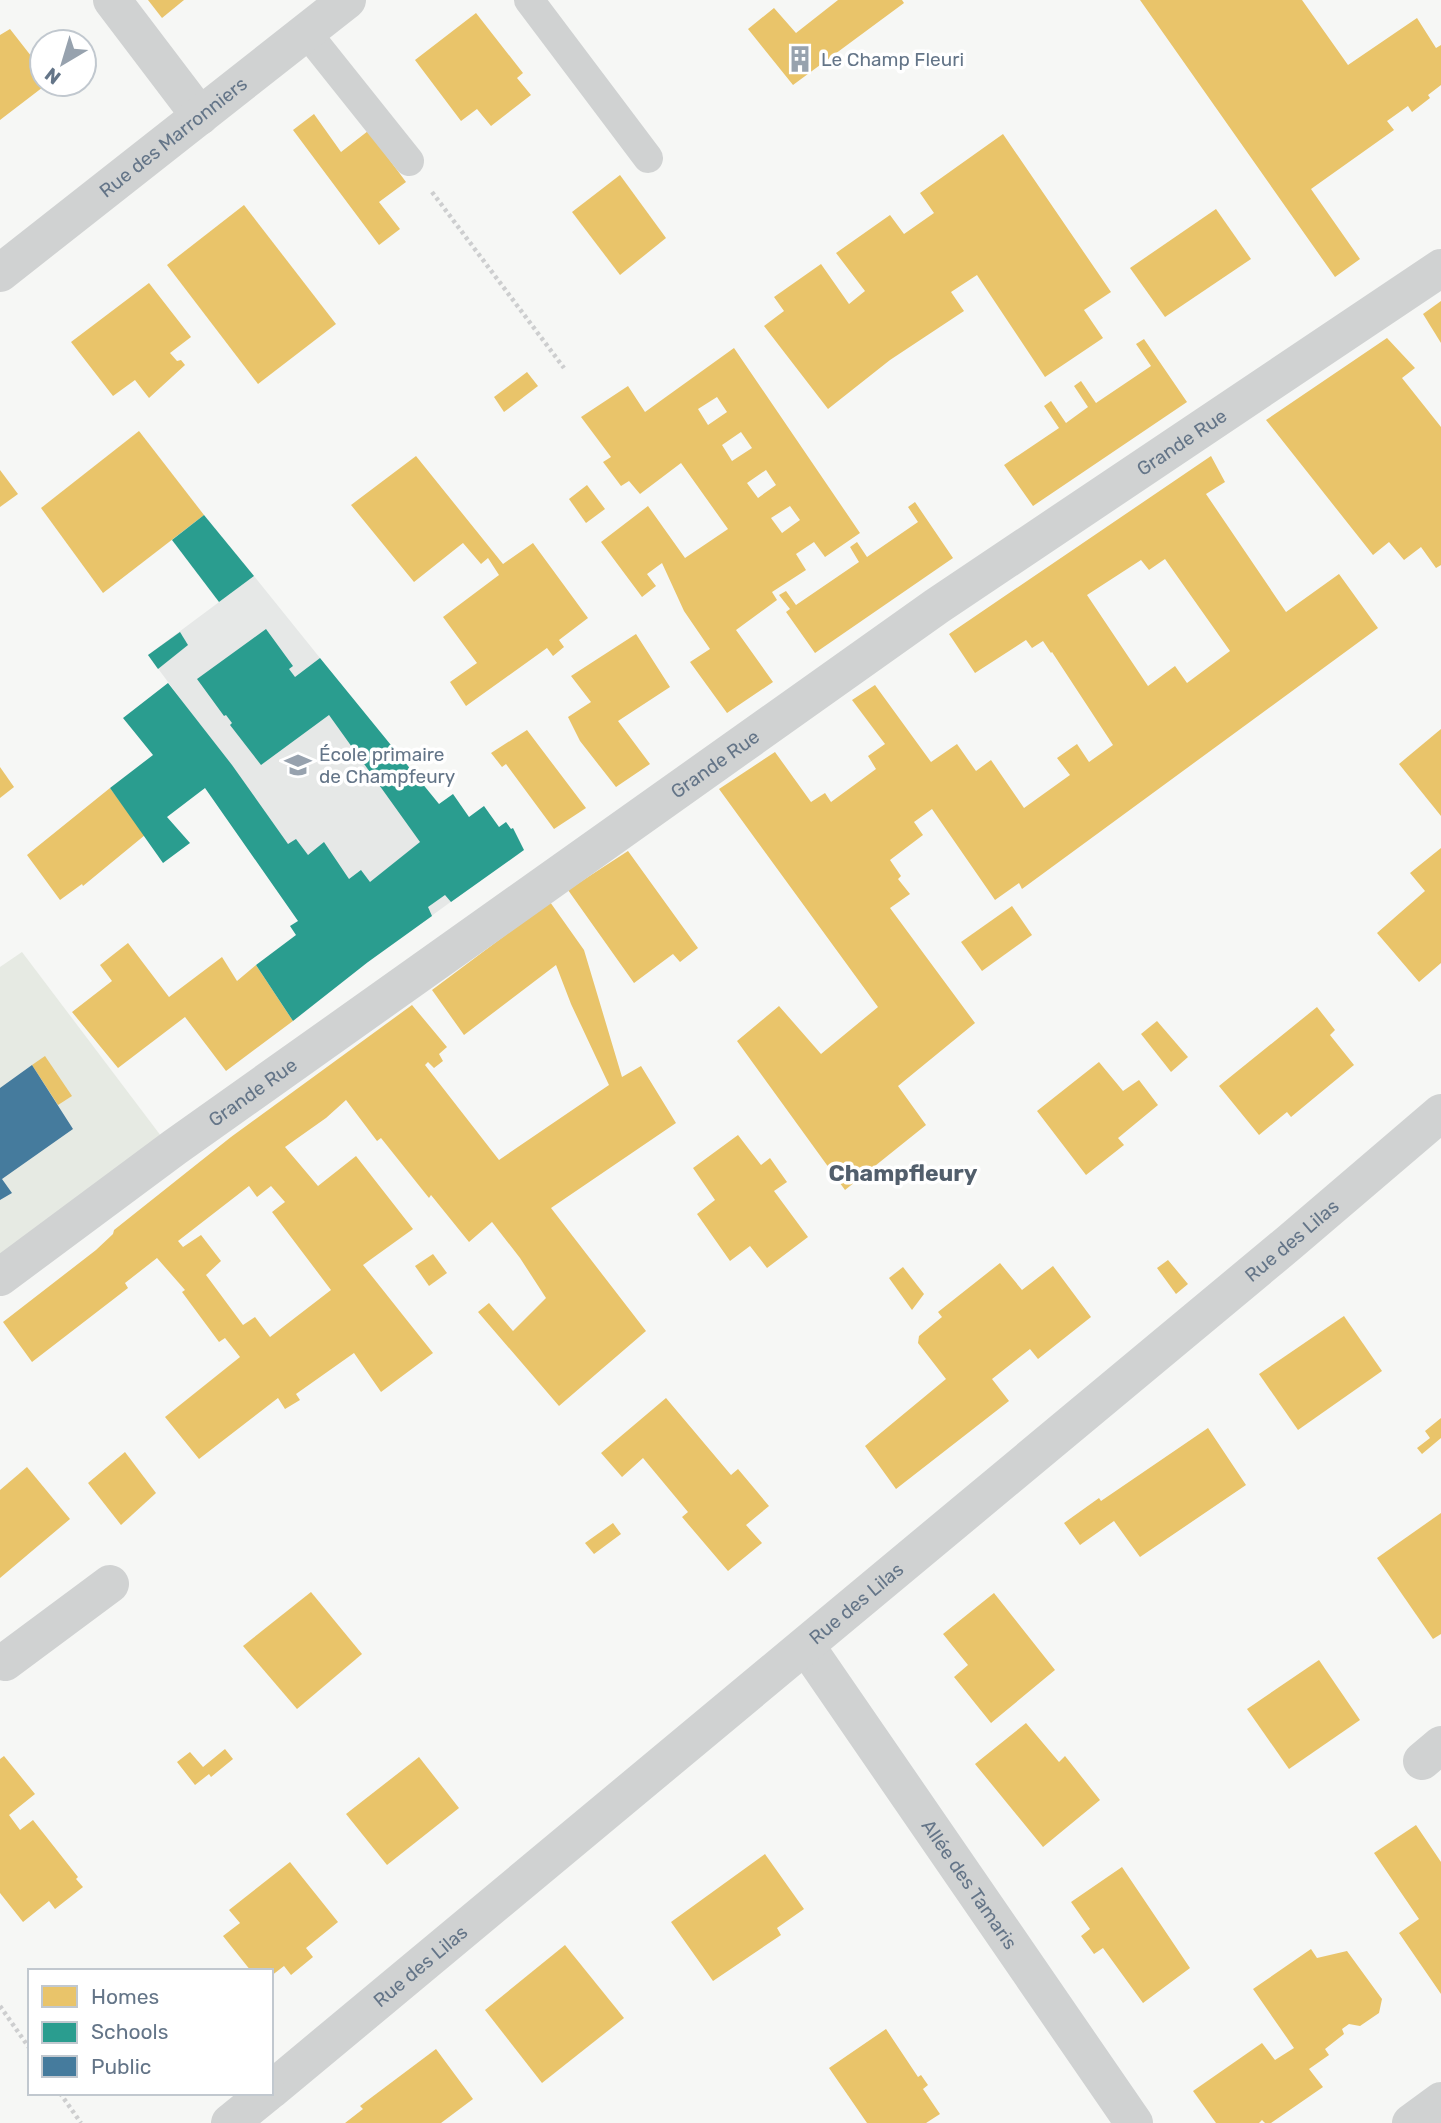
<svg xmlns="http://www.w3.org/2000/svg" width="1441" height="2123" font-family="Rubik,sans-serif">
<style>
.built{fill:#e6e8e7}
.green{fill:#e6eae3}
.homes{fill:#e9c46a;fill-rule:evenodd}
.schools{fill:#2a9d8f}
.public{fill:#457b9d}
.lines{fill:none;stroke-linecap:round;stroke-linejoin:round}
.path{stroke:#cdcecf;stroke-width:4.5;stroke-dasharray:3.5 3.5;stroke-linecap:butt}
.service{stroke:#d0d2d2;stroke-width:30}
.minor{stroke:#d0d2d2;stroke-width:38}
.tertiary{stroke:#d0d2d2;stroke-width:38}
.labels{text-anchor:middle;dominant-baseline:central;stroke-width:7;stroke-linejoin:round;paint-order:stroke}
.poi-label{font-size:19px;fill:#647588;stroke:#fff;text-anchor:start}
.street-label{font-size:19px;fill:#647588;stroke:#fff}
.quarter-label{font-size:23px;font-weight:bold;fill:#525f6c;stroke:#fff}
</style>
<rect width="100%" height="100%" fill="#f6f7f5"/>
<path class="built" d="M254,576L320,658L299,674L372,773L420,842L463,893L368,962L277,829L148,655Z"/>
<path class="green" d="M22,952L161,1136L0,1265V967Z"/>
<g class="homes">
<path d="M148,0H184L162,18Z"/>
<path d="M838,0H902L904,3L793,85L748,29L774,8L796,33Z"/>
<path d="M1140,0H1302L1348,65L1417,18L1436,48L1441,45V85L1428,95L1430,98L1412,112L1408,106L1387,121L1394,130L1311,189L1360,259L1335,277Z"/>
<path d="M476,13L523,73L517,78L531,95L491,126L477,109L461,121L415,60Z"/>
<path d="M10,29L42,70V84H47L0,120V35Z"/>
<path d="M314,114L341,152L368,131L406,182L379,202L400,229L379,245L293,130Z"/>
<path d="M1003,134L1111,292L1084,310L1103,338L1045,377L977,275L951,292L964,311L890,360L828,409L764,326L784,311L774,297L821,264L849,304L865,291L836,253L890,215L904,234L934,213L920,193Z"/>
<path d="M620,175L666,238L620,275L572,212Z"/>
<path d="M244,205L336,324L258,384L167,265Z"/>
<path d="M1216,209L1251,259L1165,317L1130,268Z"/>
<path d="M149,283L191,337L170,353L177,361L181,360L185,365L149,398L135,380L113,396L71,342Z"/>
<path d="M1441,301V343L1423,314Z"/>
<path d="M1387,338L1415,368L1402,378L1441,427V565L1436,568L1421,547L1404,560L1389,542L1373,555L1266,420Z"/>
<path d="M1144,339L1187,402L1033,506L1004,465L1059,428L1044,406L1051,401L1066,423L1088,407L1074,386L1081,381L1096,403L1151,366L1136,344Z"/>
<path d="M734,348L860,533L825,557L814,542L796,554L806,570L772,592L777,600L736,630L773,682L727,713L690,662L710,649L684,611L662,563L647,574L656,586L642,597L601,542L648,506L685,558L728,529L681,463L640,494L629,481L621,486L603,462L611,457L581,417L628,386L645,412ZM717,397L727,412L708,425L698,409ZM741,432L752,448L732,461L722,445ZM766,470L776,485L758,498L747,483ZM790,506L800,520L782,533L771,518Z"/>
<path d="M527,372L538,386L504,412L494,397Z"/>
<path d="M139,431L204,515L103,593L41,508Z"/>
<path d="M416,456L503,564L533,543L588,618L559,640L564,647L553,656L547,648L466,706L450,682L477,663L443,617L499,575L488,558L481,564L463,543L414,582L351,505Z"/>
<path d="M1211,456L1225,482L1206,494L1286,612L1339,574L1378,628L1022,889L1019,883L995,900L932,809L914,822L923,835L890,860L901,876L898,879L910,894L890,908L975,1023L898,1086L926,1125L845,1190L737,1041L779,1006L821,1054L878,1007L719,789L775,752L811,802L825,793L831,802L876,769L868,756L885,744L852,700L875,685L931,762L957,744L976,771L991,760L1024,808L1070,775L1057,758L1077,744L1089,762L1113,745L1052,652L1051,653L1043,641L1032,648L1026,640L975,673L949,634ZM1165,559L1230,651L1187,683L1175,666L1148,686L1087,595L1141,560L1149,570Z"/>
<path d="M0,470L18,494L0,507Z"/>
<path d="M587,485L605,509L586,523L569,499Z"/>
<path d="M915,502L953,558L815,653L786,612L790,609L779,595L786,591L796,605L859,562L850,547L857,542L867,557L918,522L908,507Z"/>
<path d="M636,634L670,687L618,721L650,764L616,787L580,741L568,717L591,702L571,676Z"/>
<path d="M1441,729V816L1399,764Z"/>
<path d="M527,730L586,808L554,829L506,764L502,767L491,753Z"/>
<path d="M0,767L14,787L0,798Z"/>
<path d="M110,788L145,835L83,886L82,884L60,900L27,855Z"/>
<path d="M1441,848V963L1419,982L1377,933L1425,891L1410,873Z"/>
<path d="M628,851L698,948L680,962L673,954L634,983L568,890Z"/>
<path d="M550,902L584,950L622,1077L641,1066L676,1123L551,1208L646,1331L559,1406L478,1312L489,1303L513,1331L546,1298L520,1258L492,1222L469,1242L431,1195L429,1198L381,1138L377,1141L346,1100L326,1118L285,1147L318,1186L356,1156L413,1229L363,1265L433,1353L381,1392L354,1353L296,1394L300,1400L285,1409L278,1398L199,1459L165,1417L240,1357L225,1338L219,1342L182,1292L185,1290L157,1258L125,1283L128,1288L32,1362L3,1322L96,1250L113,1234L114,1230L231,1137L412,1005L447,1047L439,1054L443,1061L434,1068L428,1062L425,1065L499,1160L609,1085L571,1004L556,965L464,1035L432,990ZM249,1186L257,1197L271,1186L285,1202L272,1212L331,1290L270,1337L255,1317L243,1325L206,1275L221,1261L201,1235L183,1247L178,1241Z"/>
<path d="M1012,906L1032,935L982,971L961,942Z"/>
<path d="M128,943L169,997L222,957L237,981L256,965L293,1021L226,1071L185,1017L118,1068L72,1012L112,981L100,965Z"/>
<path d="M1317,1007L1335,1030L1330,1035L1354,1065L1291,1117L1287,1112L1259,1135L1219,1086Z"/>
<path d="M1157,1021L1188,1057L1171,1072L1141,1034Z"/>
<path d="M45,1056L72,1096L58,1105L32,1065Z"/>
<path d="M1099,1062L1123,1091L1139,1080L1158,1105L1118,1138L1124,1145L1086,1175L1037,1111Z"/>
<path d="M738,1135L761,1165L770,1158L787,1182L774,1191L808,1237L767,1268L750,1246L730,1261L697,1214L715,1200L693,1168Z"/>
<path d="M433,1254L447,1273L429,1286L415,1266Z"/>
<path d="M1168,1260L1188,1284L1176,1294L1157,1268Z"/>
<path d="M1000,1263L1022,1290L1053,1266L1091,1317L1038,1359L1030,1349L992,1379L1009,1401L896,1489L865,1446L946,1379L918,1343L919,1336L942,1317L938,1312Z"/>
<path d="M903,1267L924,1294L912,1310L889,1278Z"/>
<path d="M1344,1316L1382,1371L1298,1430L1259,1374Z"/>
<path d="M666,1398L731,1475L738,1469L769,1506L746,1525L762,1543L728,1571L682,1517L688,1512L643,1458L622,1477L601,1453Z"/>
<path d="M1441,1418V1438L1422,1454L1417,1448L1430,1438L1425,1431Z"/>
<path d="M1208,1428L1246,1485L1140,1557L1114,1521L1080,1545L1064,1523L1099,1498L1101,1501Z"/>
<path d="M125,1452L156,1493L121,1525L88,1483Z"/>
<path d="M27,1467L70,1519L0,1578V1490Z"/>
<path d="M1441,1513V1634L1433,1639L1377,1558Z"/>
<path d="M613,1523L621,1534L594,1554L585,1543Z"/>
<path d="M311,1592L362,1654L297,1709L243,1646Z"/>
<path d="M994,1593L1055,1670L991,1723L954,1677L968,1665L943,1634Z"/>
<path d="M1319,1660L1360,1720L1289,1769L1247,1709Z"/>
<path d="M1026,1723L1059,1762L1065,1756L1100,1800L1043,1847L975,1764Z"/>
<path d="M225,1749L233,1759L211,1777L209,1774L195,1785L177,1762L190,1752L203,1767Z"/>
<path d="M4,1756L35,1794L9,1815L20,1830L33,1820L78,1877L76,1879L83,1887L55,1909L49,1901L23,1922L0,1893V1759Z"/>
<path d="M419,1757L459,1808L387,1865L346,1814Z"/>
<path d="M1416,1825L1441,1862V1994L1399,1933L1419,1919L1374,1853Z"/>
<path d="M765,1854L804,1909L777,1928L781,1935L713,1981L671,1922Z"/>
<path d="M290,1862L338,1922L306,1948L313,1957L291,1975L284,1966L271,1976V1971H251L223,1936L240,1923L229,1910Z"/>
<path d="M1122,1867L1190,1968L1143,2003L1103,1948L1094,1954L1081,1936L1090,1929L1071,1902Z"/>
<path d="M565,1945L624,2018L542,2083L485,2010Z"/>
<path d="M1311,1949L1317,1958L1347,1951L1382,1999L1379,2013L1360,2026L1349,2024L1342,2029L1344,2034L1325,2049L1329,2055L1309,2069L1323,2087L1271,2123H1265L1262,2120L1259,2123H1216L1193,2091L1262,2043L1275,2060L1294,2048L1253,1989Z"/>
<path d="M886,2029L918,2077L921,2075L928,2085L923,2089L940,2114L926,2123H867L829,2068Z"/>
<path d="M436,2049L473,2099L441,2123H345L363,2109L360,2106Z"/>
</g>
<g class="schools">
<path d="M204,515L254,576L219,602L172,540Z"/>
<path d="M266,629L293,666L289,669L295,677L320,658L439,804L453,794L469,817L484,806L499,827L506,822L511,829L513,828L524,850L451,902L445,895L428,907L432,916L368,962L293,1021L256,965L296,935L290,926L298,921L205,788L167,817L190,843L163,863L110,788L153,755L123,718L168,683L232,765L288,844L296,839L308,855L324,842L349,879L361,870L370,882L420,842L329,715L261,765L230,725L232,723L226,715L224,716L197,679Z"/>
<path d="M180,632L188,645L158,669L148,655Z"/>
</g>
<path class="public" d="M32,1065L73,1129L2,1179L12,1193L0,1200V1088Z"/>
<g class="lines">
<g class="path">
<path d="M432,192L564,368"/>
<path d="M0,2006L30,2049"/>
<path d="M60,2093L81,2123"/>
</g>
<g class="service">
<path d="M529,0L648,158"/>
<path d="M306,32L409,161"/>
</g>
<g class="minor">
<path d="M112,0L200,116"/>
<path id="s1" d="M0,1277L175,1147L937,606L1441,268"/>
<path id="s2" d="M806,1646L1134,2123"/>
<path d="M5,1662L110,1584"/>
<path d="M1422,1761L1441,1745"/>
<path id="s3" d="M271,2090L1290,1242L1441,1113"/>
<path d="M230,2123L267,2093"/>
<path d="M1411,2123L1441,2101"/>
</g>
<path class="tertiary" id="s4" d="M0,273L347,0"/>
</g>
<defs>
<symbol id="building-bare" viewBox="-9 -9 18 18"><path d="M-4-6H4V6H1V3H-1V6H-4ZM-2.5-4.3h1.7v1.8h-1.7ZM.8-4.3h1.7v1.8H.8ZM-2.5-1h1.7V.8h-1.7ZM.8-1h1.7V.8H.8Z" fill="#97a2ae" stroke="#fff" stroke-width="2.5" paint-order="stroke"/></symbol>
<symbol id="school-bare" viewBox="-9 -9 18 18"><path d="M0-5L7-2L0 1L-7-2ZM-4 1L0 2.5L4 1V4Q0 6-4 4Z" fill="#97a2ae" stroke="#fff" stroke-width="2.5" paint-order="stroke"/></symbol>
</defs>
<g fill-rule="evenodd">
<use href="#building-bare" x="781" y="40" width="38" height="38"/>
<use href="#school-bare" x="279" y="746" width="38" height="38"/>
</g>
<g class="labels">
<g class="poi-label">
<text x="821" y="59">Le Champ Fleuri</text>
<text x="319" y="754">École primaire<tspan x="319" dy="22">de Champfeury</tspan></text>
</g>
<g class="street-label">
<text stroke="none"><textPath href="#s4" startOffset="220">Rue des Marronniers</textPath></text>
<text stroke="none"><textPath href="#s1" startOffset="1447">Grande Rue</textPath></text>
<text stroke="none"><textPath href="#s1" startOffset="880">Grande Rue</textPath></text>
<text stroke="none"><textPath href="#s1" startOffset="313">Grande Rue</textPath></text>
<text stroke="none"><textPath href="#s3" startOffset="1328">Rue des Lilas</textPath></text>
<text stroke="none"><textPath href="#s3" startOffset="761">Rue des Lilas</textPath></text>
<text stroke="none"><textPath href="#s2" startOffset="289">Allée des Tamaris</textPath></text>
<text stroke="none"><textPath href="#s3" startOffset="194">Rue des Lilas</textPath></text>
</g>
<g class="quarter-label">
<text x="903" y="1173">Champfleury</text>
</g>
</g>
<rect x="28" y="1969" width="245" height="126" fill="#ffffff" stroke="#c1c8cf" stroke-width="2"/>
<rect x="42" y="1986" width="35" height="21" fill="#e9c46a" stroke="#c1c8cf" stroke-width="2"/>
<text x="91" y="2004" font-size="21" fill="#647588">Homes</text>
<rect x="42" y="2022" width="35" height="21" fill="#2a9d8f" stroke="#c1c8cf" stroke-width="2"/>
<text x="91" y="2039" font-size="21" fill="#647588">Schools</text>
<rect x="42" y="2056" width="35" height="21" fill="#457b9d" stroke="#c1c8cf" stroke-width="2"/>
<text x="91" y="2074" font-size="21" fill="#647588">Public</text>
<g transform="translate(63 63) rotate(218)"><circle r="33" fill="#ffffff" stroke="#c1c8cf" stroke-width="2"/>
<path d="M0-5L12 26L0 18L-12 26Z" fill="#97a2ae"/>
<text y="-10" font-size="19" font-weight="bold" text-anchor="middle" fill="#647588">N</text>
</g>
</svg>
